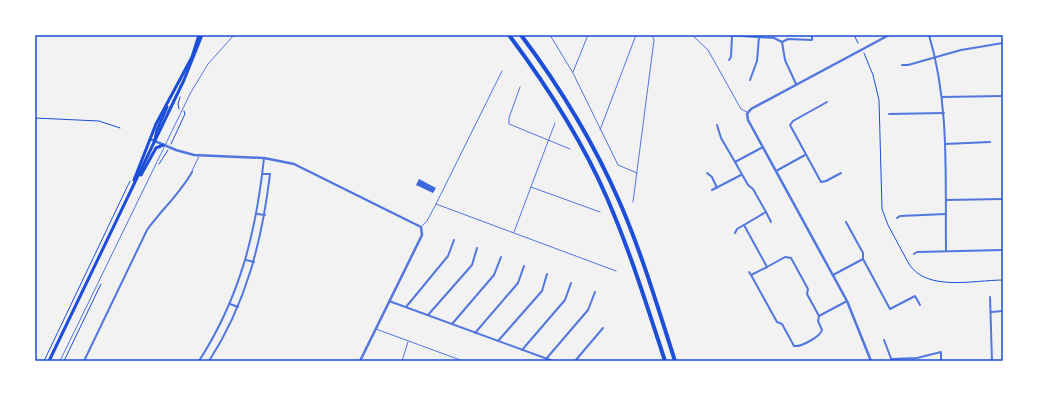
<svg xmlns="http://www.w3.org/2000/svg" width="1038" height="396" font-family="Manrope,sans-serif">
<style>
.building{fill:#3d67dc}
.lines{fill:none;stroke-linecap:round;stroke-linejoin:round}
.path{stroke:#1d4ed8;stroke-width:1}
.service{stroke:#5277de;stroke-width:1}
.minor{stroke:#5277de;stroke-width:2}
.tertiary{stroke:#5277de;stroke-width:2.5}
.secondary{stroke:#1d4ed8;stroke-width:3}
.motorway{stroke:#1d4ed8;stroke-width:4}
.neatline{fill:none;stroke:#1d4ed8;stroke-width:1.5}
</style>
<rect width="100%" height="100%" fill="#f2f2f2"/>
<path class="building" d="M419,179L436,188L433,193L416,185Z"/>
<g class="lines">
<g class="path">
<path d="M854,35L858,43"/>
<path d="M864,53L873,75L879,100L882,209L888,225L909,264C927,292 974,280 1003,280"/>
<path d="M179,109L178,104L180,97"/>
<path d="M35,118L99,121L120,128"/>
<path d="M171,144L185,114L184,111"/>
<path d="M159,164L168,150"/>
<path d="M44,361L130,181"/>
<path d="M64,361L101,284"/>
</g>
<g class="service">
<path d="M550,35L573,73L618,165L637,173"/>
<path d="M692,35L708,50L741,109L747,112"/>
<path d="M573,72L588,35"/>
<path d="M520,87L509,118V124L570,149"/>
<path d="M600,130L636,35"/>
<path d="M192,171L199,156"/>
<path d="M531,187L600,212"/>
<path d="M633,202L654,40L652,35"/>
<path d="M436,204L616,271"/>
<path d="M422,226L427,221L436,204L502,71"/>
<path d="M514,232L555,123"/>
<path d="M376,329L463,361"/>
<path d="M60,361L191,92L208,64L234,35"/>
<path d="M402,361L408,342"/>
</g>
<g class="minor">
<path d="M726,35L774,38L782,42L788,39L812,40V35"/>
<path d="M929,35C950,105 945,179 946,251"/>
<path d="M782,42L785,60L796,84"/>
<path d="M729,60L731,57L732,36"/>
<path d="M902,65H908L961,50L1003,43"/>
<path d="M750,80L757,61L759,37"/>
<path d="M942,97L1003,96"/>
<path d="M827,102L793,121L790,125L821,182L826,181L841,173"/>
<path d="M889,114L944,113"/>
<path d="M717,125L721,138L735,162"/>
<path d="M945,144L990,142"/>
<path d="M763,147L735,162L748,185L753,189L766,212L744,225L767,267L785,257L791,258L808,289L807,294L819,316L847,301"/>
<path d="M776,171L805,155"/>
<path d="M707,173L712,177L717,188"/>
<path d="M712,190L741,175"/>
<path d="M946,200L1003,199"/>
<path d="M766,212L771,222"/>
<path d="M257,214L265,215"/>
<path d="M897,218L900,216L946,214"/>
<path d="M846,222L863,253V259L890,309L915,296L920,305"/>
<path d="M735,233L737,229L744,225"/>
<path d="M914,254L917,252L1003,250"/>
<path d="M246,260L254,262"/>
<path d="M767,267L751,275L777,322L782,324L794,346C801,347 820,337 822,330L818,321L819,316"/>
<path d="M749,272L751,275"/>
<path d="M833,275L863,259"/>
<path d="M990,297L992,361"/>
<path d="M389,301L553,361"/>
<path d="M230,304L238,307"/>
<path d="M406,307L448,256L454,240"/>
<path d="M991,312L1003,311"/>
<path d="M428,315L472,265L477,248"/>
<path d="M452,324L494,275L501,257"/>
<path d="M475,333L518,283L524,266"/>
<path d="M884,340L892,361"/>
<path d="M498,341L542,291L547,274"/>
<path d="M522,350L565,300L571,283"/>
<path d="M546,359L588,310L595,292"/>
<path d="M892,359L917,358L941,352V361"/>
<path d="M84,361L147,230C161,210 180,194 192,172"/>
<path d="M199,361C240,297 256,233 264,158"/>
<path d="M209,361C246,304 262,241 270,174H262"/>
<path d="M575,361L603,328"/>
</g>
<g class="tertiary">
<path d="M150,139L176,150L194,155L264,158L294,164L421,227L422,235L360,361"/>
<path d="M871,361L847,301L748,120L747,114L751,109L889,35"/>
</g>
<g class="secondary">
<path d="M155,139L157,130L167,107"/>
<path d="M141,175L156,148L163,145"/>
<path d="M134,180L156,124L192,57L199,35"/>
<path d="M49,361L184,80L202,35"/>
</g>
<g class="motorway">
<path d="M509,35C547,86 582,140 607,198C630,251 647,306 665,361"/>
<path d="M521,35C560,87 594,143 620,203C642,254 658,308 675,361"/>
</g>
</g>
<rect width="1038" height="396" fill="none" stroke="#ffffff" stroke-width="72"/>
<rect x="36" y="36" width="966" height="324" class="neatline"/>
</svg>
